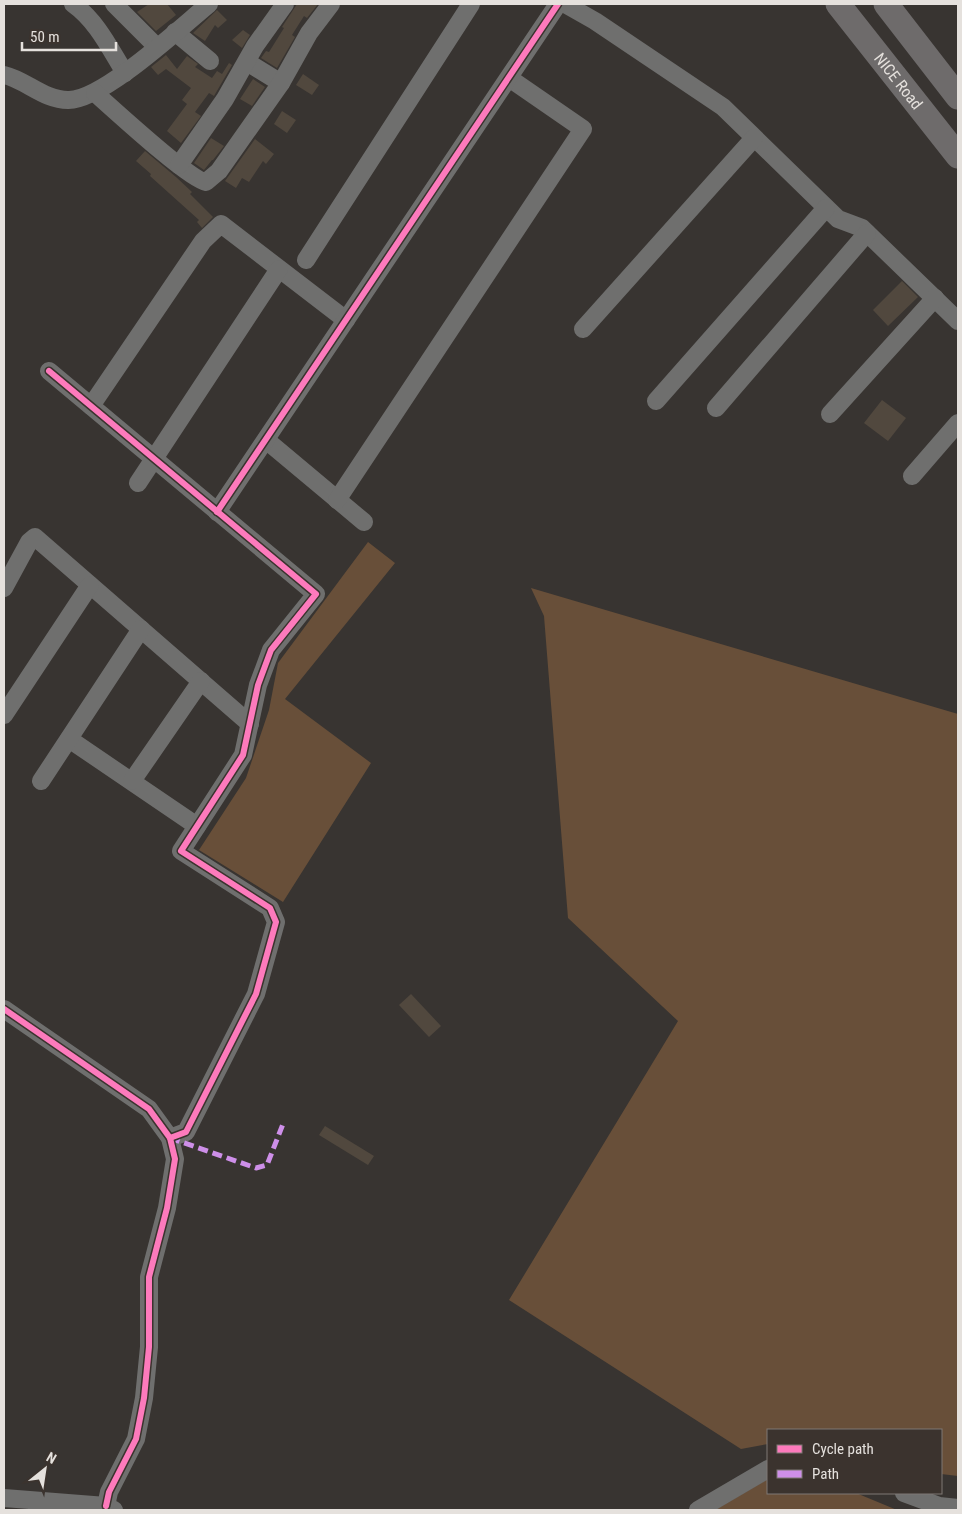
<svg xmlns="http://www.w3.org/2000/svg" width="962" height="1514" font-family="'Roboto Condensed',sans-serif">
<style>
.green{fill:#684f39}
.building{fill:#51483e}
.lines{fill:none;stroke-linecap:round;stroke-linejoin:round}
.minor{stroke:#6f6f6e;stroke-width:18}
.highway{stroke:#6e6b6b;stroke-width:25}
.quiet{stroke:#ce8fe9;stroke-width:5;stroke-dasharray:10 5;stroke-linecap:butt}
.cycleway-casing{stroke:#3b332e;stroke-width:9}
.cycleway{stroke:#fd7abc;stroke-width:6}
.labels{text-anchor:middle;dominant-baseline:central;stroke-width:4;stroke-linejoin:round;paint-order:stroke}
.street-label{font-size:16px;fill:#e5e1dd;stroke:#3b332e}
</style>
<rect width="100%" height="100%" fill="#383431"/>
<g class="green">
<path d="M368,542L395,563L285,699L371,763L283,902L199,850L246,778L269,710L278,663Z"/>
<path d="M531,588L958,714V1476L941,1474V1430H768V1444L741,1449L509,1300L678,1021L568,918L544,616Z"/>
<path d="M768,1479V1493H856L897,1510H715Z"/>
</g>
<g class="building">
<path d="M149,4H167L176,15L156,31L137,12Z"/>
<path d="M297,4H318L307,18L304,16L292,35L295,37L277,68L261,58L266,51L269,52L284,28L282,27Z"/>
<path d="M217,10L227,20L218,28L215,25L205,41L193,33Z"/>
<path d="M243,30L250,35L242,48L232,40Z"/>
<path d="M166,55L177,69L187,56L198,64L195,67L212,78L217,71L222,74L229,63L232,65L214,96L209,93L195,112L201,116L181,143L167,131L187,104L182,100L191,88L166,69L158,75L151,67Z"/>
<path d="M303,74L319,85L312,95L296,85Z"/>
<path d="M253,79L265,87L252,106L240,99Z"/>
<path d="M282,111L296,120L287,133L274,124Z"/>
<path d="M211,138L224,146L213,160H212L204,170L194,163Z"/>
<path d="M255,139L274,154L266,164L263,161L249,182L242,178L236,188L225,181Z"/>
<path d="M145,151L176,177L192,192L190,194L213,217L202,228L197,222L199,220L150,176L151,174L136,161Z"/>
<path d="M902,281L918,297L888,326L873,310Z"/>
<path d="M882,400L906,418L888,441L864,423Z"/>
<path d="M411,994L441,1026L429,1037L399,1005Z"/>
<path d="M325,1126L374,1156L368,1165L319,1135Z"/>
</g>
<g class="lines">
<g class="minor">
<path d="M73,4C97,21 110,49 125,73"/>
<path d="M114,4L157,47"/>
<path d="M565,4L595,21L723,107L838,219L862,228L958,321"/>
<path d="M175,32L210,61"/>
<path d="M247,62L281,83"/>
<path d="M4,75C26,80 44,100 68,100C102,101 181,27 209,4"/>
<path d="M95,93C112,108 190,180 206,182L219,171L281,83L309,33L331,4"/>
<path d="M179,165L225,99L255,46L285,4"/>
<path d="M306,260L471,4"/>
<path d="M583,329L754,138"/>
<path d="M49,371L316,594L271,650L258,685L243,755L181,851L270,908L276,922L256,994L186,1132L170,1138"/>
<path d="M656,401L826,208"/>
<path d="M91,406L203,241L221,224L346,320"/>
<path d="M716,408L867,233"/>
<path d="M830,414L935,298"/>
<path d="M266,440L364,522"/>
<path d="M912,476L958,423"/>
<path d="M138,483L279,269"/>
<path d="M337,500L583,129L509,78"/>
<path d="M217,512L558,4"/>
<path d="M4,588L29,542L35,537L250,724"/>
<path d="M4,715L90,585"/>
<path d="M69,739L197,826"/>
<path d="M41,781L141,629"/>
<path d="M132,781L201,681"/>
<path d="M4,1009L149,1109L170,1138L175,1159L167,1208L149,1277V1347L144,1398L136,1439L109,1492L106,1506"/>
<path d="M904,1493L939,1506L958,1508"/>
<path d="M4,1498L106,1506L114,1510"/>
<path d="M698,1510L768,1469"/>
</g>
<g class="highway">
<path id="s1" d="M838,4L958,156"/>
<path d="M886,4L958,97"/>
</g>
<path class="quiet" d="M170,1138L256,1168L267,1165L283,1124"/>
<defs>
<g id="cycleway">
<path d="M49,371L316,594L271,650L258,685L243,755L181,851L270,908L276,922L256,994L186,1132L170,1138"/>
<path d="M217,512L558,4"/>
<path d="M4,1009L149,1109L170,1138L175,1159L167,1208L149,1277V1347L144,1398L136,1439L109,1492L106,1506"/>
</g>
</defs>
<use href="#cycleway" class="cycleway-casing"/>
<use href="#cycleway" class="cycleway"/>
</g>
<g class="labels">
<g class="street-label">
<text stroke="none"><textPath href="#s1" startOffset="98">NICE Road</textPath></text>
</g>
</g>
<rect width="962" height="1514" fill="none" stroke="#e5e1dd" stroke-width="10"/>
<rect x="767" y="1429" width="175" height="65" fill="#3b332e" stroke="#7f7974"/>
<rect x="777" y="1445" width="25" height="8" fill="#fd7abc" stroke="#7f7974"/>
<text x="812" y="1454" font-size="15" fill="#e5e1dd">Cycle path</text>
<rect x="777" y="1470" width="25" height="8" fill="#ce8fe9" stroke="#7f7974"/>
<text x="812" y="1479" font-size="15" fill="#e5e1dd">Path</text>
<g transform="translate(45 1469) rotate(30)" stroke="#3b332e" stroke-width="4" paint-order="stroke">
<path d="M0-4L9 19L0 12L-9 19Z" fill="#e5e1dd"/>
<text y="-8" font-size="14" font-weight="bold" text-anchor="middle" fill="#e5e1dd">N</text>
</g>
<path d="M22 42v8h94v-8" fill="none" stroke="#e5e1dd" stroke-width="2.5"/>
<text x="30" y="42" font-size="15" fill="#e5e1dd" stroke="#3b332e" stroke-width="4" paint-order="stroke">50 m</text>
</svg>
